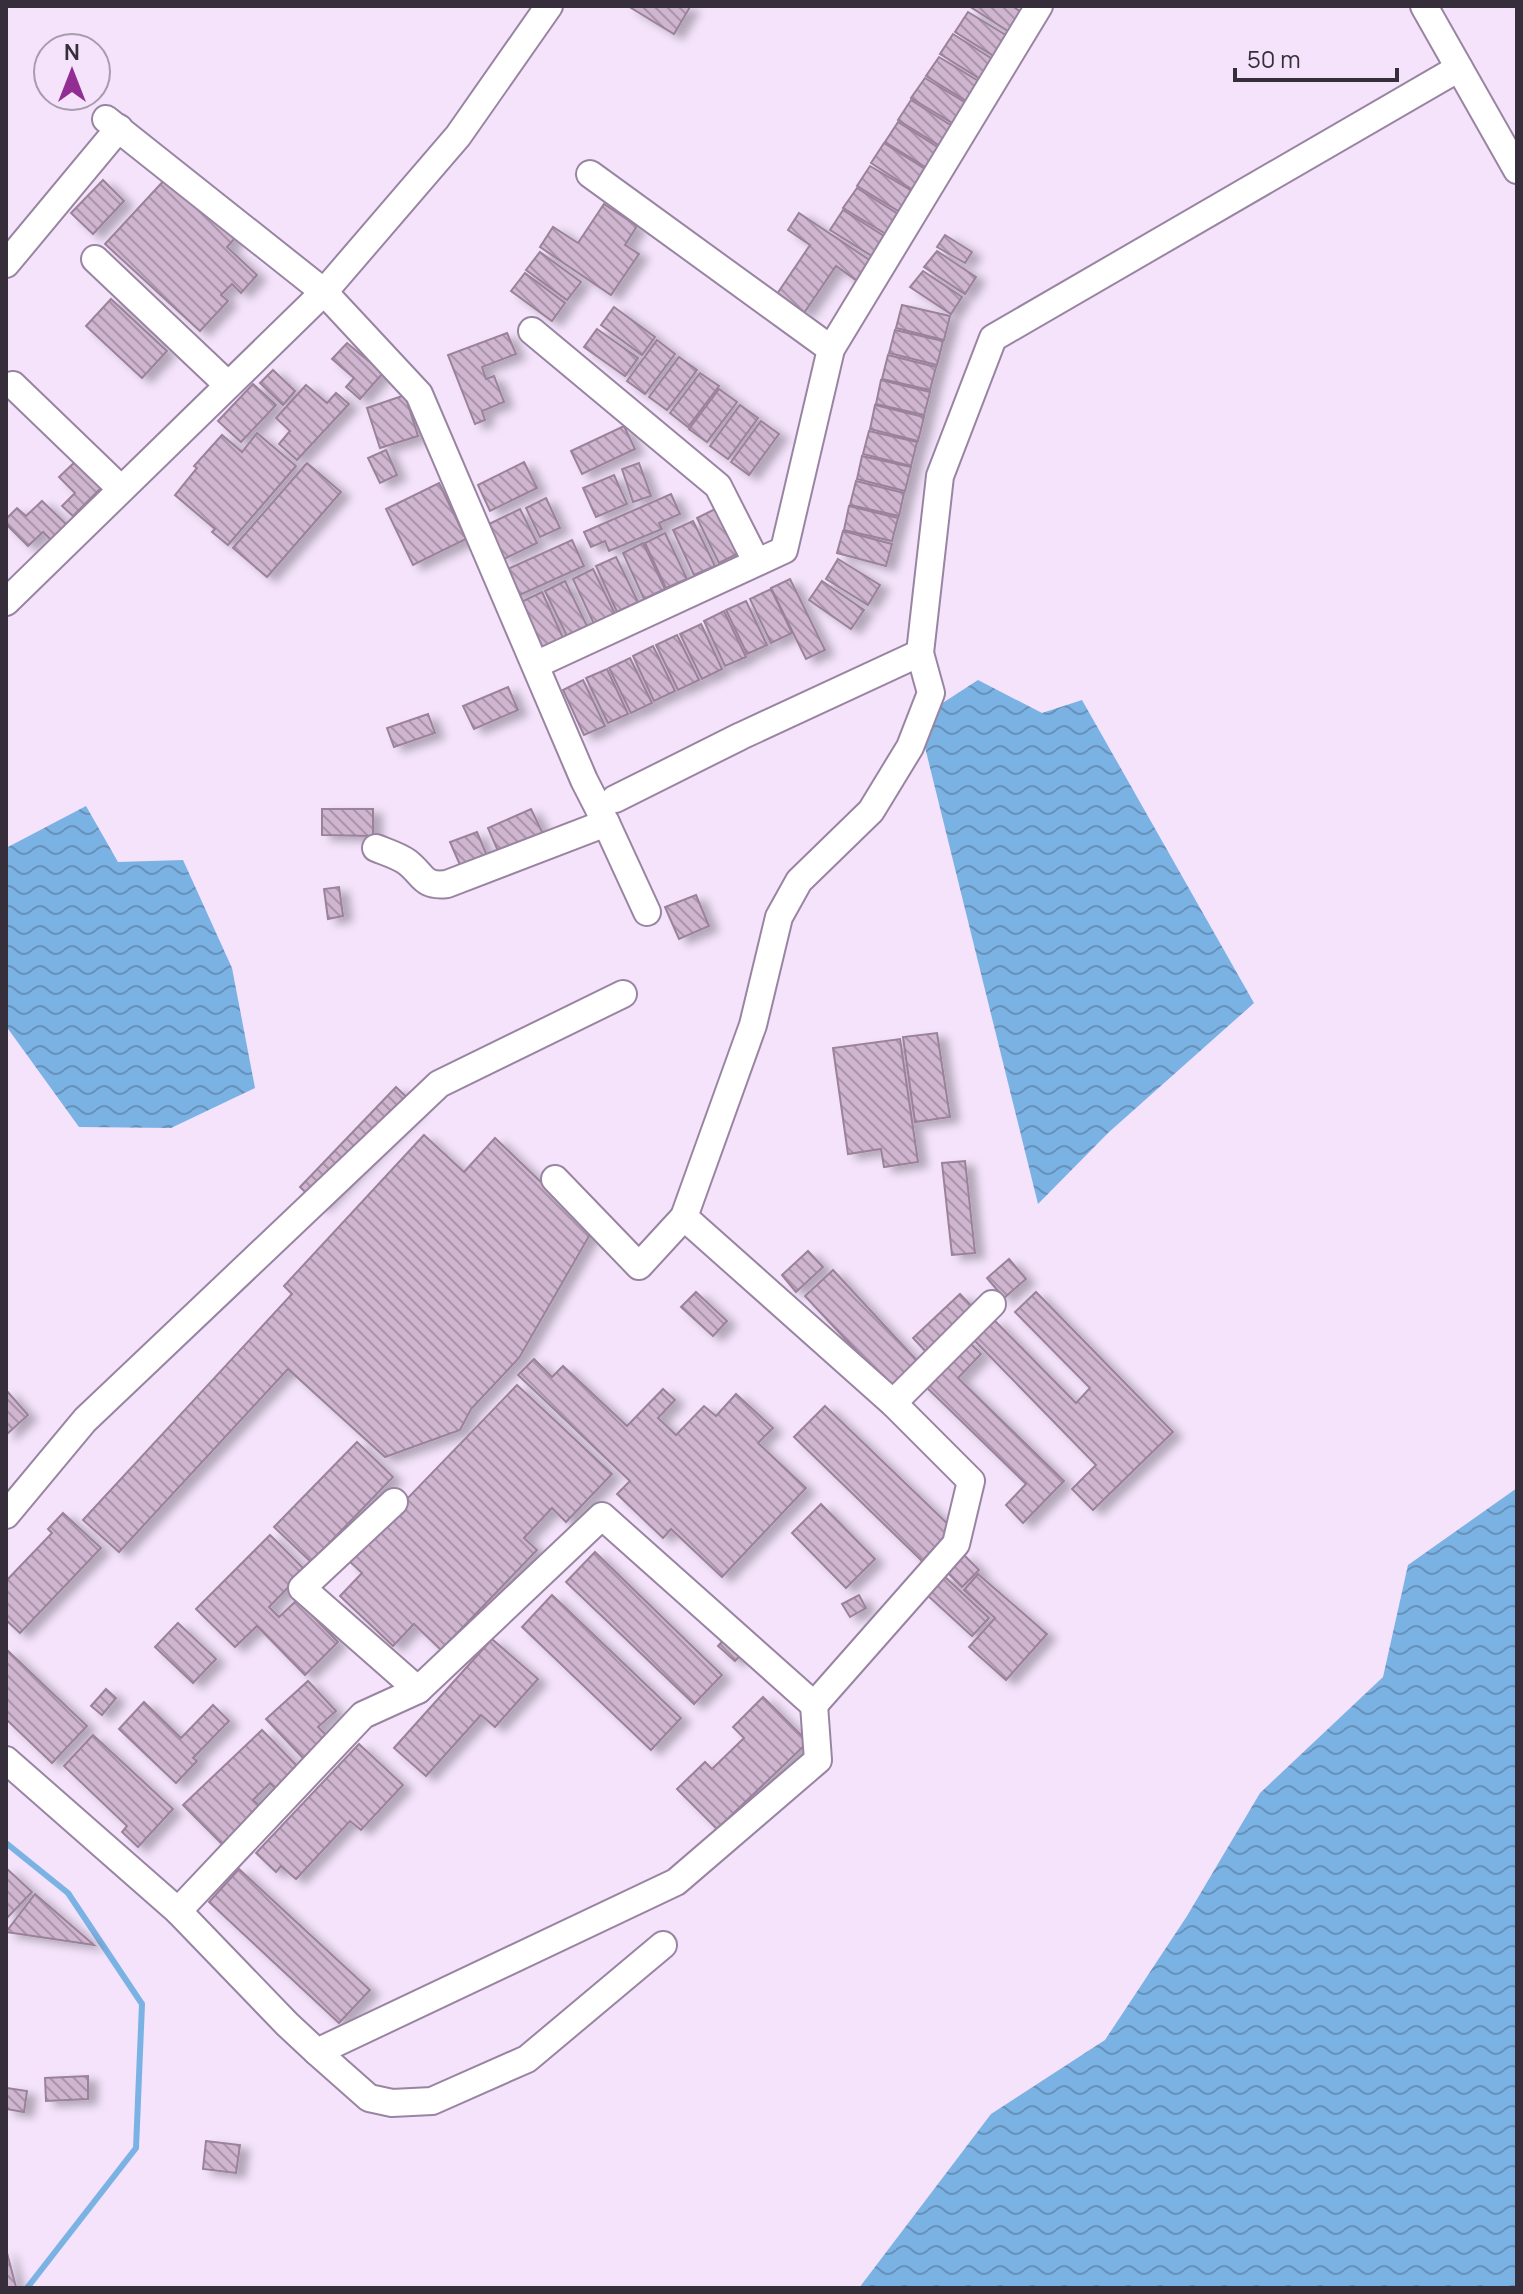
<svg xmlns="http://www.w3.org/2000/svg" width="1523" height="2294" font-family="Manrope,sans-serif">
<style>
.water{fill:url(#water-waves)}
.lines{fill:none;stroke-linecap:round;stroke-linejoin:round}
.stream{stroke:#7bb2e4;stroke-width:6}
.building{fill:url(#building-back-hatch);stroke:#9b829b;stroke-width:2;filter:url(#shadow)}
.minor-casing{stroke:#9985a2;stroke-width:30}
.minor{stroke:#fff;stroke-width:26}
</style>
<defs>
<pattern id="water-waves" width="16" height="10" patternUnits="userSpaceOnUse" patternTransform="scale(2)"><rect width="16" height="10" fill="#7bb2e4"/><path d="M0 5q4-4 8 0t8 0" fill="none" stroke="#6691ba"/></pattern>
<pattern id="building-back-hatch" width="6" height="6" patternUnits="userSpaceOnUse" patternTransform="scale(2)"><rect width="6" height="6" fill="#cfb5cf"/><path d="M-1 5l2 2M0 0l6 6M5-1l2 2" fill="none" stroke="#a994a9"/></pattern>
<filter id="shadow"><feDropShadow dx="9" dy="5" stdDeviation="4" flood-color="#0004"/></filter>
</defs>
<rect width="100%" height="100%" fill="#f4e3fb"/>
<g class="water">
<path d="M978,680L1042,713L1082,700L1254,1003L1108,1133L1038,1204L918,719Z"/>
<path d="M86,806L118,862L183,860L232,968L255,1088L171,1128L79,1127L6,1026V848Z"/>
<path d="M1517,1488V2288H859L991,2114L1105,2040L1187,1916L1260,1793L1383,1677L1408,1565Z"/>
</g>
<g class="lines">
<path class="stream" d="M6,1843L68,1893L142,2004L136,2148L27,2288"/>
</g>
<g class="building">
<path d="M628,6H688L690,7L674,34Z"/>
<path d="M969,6H1012L1023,13L1011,33Z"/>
<path d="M968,12L1009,37L997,58L955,32Z"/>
<path d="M953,34L994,60L982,80L940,54Z"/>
<path d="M939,57L980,82L968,102L926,76Z"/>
<path d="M925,78L966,103L954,124L911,98Z"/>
<path d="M911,100L952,126L940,146L898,120Z"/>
<path d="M898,122L939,148L927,168L885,142Z"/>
<path d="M884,143L925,169L913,190L871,163Z"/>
<path d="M870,166L912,191L900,212L857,186Z"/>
<path d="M169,175L236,237L227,247L257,275L241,293L232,284L221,295L228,301L200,331L105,244Z"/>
<path d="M103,180L124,201L93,234L71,213Z"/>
<path d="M857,188L898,214L886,234L843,208Z"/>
<path d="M604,204L637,226L625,245L639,254L611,295L540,247L553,227L578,243Z"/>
<path d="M843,210L884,236L872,256L830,230Z"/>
<path d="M799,213L874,263L860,283L836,266L804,313L777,294L810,245L788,230Z"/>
<path d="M945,235L972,252L965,263L937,247Z"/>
<path d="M937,251L976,277L965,294L924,267Z"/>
<path d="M540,252L581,282L567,300L526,270Z"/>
<path d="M923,271L962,297L951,314L910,287Z"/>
<path d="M525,273L565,303L552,321L511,291Z"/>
<path d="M111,299L167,351L142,378L86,326Z"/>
<path d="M902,305L950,316L944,340L896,328Z"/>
<path d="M614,307L655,337L642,355L601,325Z"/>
<path d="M597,329L638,358L625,376L584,347Z"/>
<path d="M895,330L943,341L937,365L889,353Z"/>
<path d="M507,333L516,354L482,367L486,379L494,376L504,402L482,411L485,420L475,424L448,355Z"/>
<path d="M657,340L675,354L645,394L627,381Z"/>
<path d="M347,343L383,373L360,399L346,387L354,378L332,359Z"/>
<path d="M888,355L936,367L930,390L882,379Z"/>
<path d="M679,357L697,370L667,410L649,397Z"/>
<path d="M273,370L295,391L283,405L260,383Z"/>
<path d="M700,373L719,386L688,427L670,413Z"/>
<path d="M881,380L930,392L924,415L876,404Z"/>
<path d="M253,384L276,405L241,442L218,421Z"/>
<path d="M306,385L327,403L336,393L349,404L297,460L279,444L290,431L276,418Z"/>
<path d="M719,389L737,402L707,442L689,429Z"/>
<path d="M405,395L418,436L380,448L367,408Z"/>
<path d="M740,405L758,418L728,459L710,446Z"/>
<path d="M875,405L924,417L918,441L870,429Z"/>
<path d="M761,421L779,434L749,475L731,462Z"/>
<path d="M624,426L635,449L582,474L571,451Z"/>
<path d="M869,431L917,442L911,466L863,454Z"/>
<path d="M257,433L296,466L228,545L212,532L215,529L175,495L197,468L194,466L222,435L242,452Z"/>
<path d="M386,450L397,475L380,483L368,458Z"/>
<path d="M862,456L911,467L905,491L857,479Z"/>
<path d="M77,460L103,486L73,516L62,506L75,493L59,477Z"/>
<path d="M524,462L537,488L490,511L478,485Z"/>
<path d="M307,463L341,492L267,577L233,548Z"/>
<path d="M639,463L651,496L633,502L622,469Z"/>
<path d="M614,475L627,504L596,517L583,488Z"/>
<path d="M856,481L904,493L899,516L850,505Z"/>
<path d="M439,483L466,539L413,565L386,509Z"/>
<path d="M671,494L680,514L659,523L662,529L609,551L605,541L591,547L584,532Z"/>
<path d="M546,498L560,528L540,537L526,508Z"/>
<path d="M42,501L67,525L51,540L43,532L28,546L6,524V519L17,508L26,516Z"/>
<path d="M849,506L898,518L892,541L844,530Z"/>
<path d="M717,508L739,553L719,563L697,518Z"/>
<path d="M520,509L537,543L502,560L485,526Z"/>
<path d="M693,521L715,566L694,575L673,530Z"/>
<path d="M843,531L892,544L886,566L837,553Z"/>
<path d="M665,533L687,579L666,588L645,543Z"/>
<path d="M572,540L584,566L513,598L501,572Z"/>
<path d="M643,543L665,589L644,599L623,553Z"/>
<path d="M616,557L638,602L617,612L596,566Z"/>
<path d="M838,559L880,585L868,605L826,579Z"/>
<path d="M593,569L615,614L594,624L573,579Z"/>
<path d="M790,579L825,650L806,659L771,588Z"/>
<path d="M565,581L587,626L567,636L545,591Z"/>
<path d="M822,581L864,610L851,629L809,600Z"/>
<path d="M771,589L792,633L771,643L750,599Z"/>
<path d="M542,592L563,638L543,648L521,602Z"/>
<path d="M746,601L767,645L747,654L726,610Z"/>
<path d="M724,611L746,657L725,666L704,621Z"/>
<path d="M701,624L722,669L702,679L680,634Z"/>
<path d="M677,635L699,680L678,690L656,645Z"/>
<path d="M653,646L675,691L654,701L633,656Z"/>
<path d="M630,658L652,703L631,713L609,668Z"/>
<path d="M607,669L628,714L608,723L586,678Z"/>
<path d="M583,680L605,726L584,735L563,690Z"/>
<path d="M508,687L518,710L474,729L463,706Z"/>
<path d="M428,714L435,733L394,747L387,728Z"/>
<path d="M322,809H373V836L322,835Z"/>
<path d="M531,809L544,836L500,856L488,828Z"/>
<path d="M477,832L490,863L464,874L450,842Z"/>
<path d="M339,887L343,916L328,919L324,889Z"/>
<path d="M696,895L709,926L679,939L665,907Z"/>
<path d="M937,1033L950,1117L915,1122L903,1037Z"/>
<path d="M900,1039L918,1162L884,1167L881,1149L848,1154L833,1048Z"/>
<path d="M396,1087L416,1106L320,1206L300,1187Z"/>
<path d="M424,1135L464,1172L495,1138L592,1231L519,1358L471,1409L460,1430L385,1457L288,1369L119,1552L83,1520L292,1294L284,1286Z"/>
<path d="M965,1161L975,1253L952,1255L942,1163Z"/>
<path d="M808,1251L823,1267L796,1292L782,1275Z"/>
<path d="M1009,1259L1026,1279L1004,1298L987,1278Z"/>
<path d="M833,1270L921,1365L893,1390L805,1296Z"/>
<path d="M696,1292L727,1321L713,1336L681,1307Z"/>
<path d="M1036,1292L1173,1432L1093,1510L1072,1489L1096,1465L974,1340L994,1320L1076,1403L1090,1388L1015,1312Z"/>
<path d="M960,1294L978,1313L930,1356L913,1338Z"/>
<path d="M964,1337L981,1354L958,1378L1064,1481L1023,1523L1006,1505L1026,1484L920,1381Z"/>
<path d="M534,1359L552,1377L563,1366L627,1426L663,1389L675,1400L658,1418L676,1435L704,1406L716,1416L736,1394L773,1428L758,1443L806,1488L722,1577L671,1529L663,1538L617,1494L630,1481L518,1375Z"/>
<path d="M517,1385L612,1474L566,1522L552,1508L524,1538L537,1550L441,1650L414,1624L393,1646L340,1596L362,1573L348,1560Z"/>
<path d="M6,1390L28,1415L6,1435Z"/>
<path d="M825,1406L953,1529L922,1561L794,1437Z"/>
<path d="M357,1442L393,1477L311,1562L274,1527Z"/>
<path d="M821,1504L875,1559L846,1588L792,1533Z"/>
<path d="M63,1513L101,1548L20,1633L6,1620V1581L52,1533L48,1529Z"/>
<path d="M270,1535L305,1570L269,1607L279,1617L297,1600L338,1642L305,1675L257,1626L235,1647L196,1609Z"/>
<path d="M595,1552L722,1675L694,1704L566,1582Z"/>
<path d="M964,1555L979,1570L962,1587L947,1572Z"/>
<path d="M978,1574L1047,1634L1006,1680L969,1647L995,1618L964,1590Z"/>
<path d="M943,1575L989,1618L972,1636L926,1594Z"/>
<path d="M552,1595L681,1718L651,1750L522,1627Z"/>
<path d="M859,1595L866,1608L850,1617L842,1604Z"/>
<path d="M178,1623L216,1659L193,1683L155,1647Z"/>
<path d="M732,1631L749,1646L735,1661L718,1646Z"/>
<path d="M492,1639L538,1679L495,1727L481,1715L426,1776L394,1748Z"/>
<path d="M6,1649L87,1726L52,1763L6,1719Z"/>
<path d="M308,1681L336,1711L318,1727L327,1736L303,1758L266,1719Z"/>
<path d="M106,1689L116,1698L102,1715L91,1706Z"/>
<path d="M763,1697L808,1742L717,1829L677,1789L705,1762L712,1769L744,1738L733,1727Z"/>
<path d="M144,1702L181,1738L213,1705L229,1721L193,1758L197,1761L176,1783L119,1729Z"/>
<path d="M262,1730L298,1767L275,1788L270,1783L253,1800L262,1808L223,1845L183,1805Z"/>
<path d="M93,1735L173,1809L138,1847L122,1832L127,1826L64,1766Z"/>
<path d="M359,1744L403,1785L361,1830L350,1821L296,1879L281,1866L276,1872L256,1853Z"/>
<path d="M6,1868L32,1892L6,1919Z"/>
<path d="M239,1869L370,1990L339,2023L209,1902Z"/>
<path d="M35,1894L94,1945L6,1932Z"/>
<path d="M88,2076V2099L46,2101L45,2078Z"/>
<path d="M7,2088L27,2091L24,2112L6,2109Z"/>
<path d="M206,2141L240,2145L236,2173L203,2169Z"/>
<path d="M6,2249L16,2287L12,2288H6Z"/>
</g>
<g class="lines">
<defs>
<g id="minor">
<path d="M1424,6L1517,170"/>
<path d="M106,119L324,292L419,394L584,780L606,823L647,912"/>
<path d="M590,174L831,349"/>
<path d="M95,259L228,385"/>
<path d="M6,264L119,128"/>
<path d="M532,331L718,486L756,561"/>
<path d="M13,385L121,489"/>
<path d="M6,602L324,292L458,136L549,6"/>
<path d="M546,660L784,550L831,349L1039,6"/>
<path d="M615,799L741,736L920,653L940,476L993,338L1459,68"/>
<path d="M376,848C386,852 399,856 407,862C424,875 422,887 447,884L606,823"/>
<path d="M555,1179L639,1266L684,1217"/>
<path d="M893,1403L992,1304"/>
<path d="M394,1502L302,1588L418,1690"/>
<path d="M6,1515L85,1420L439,1084L623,994"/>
<path d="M6,1760L178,1911L363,1715L418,1690L602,1516L814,1705L956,1544L971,1481L893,1403L684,1217L753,1025L779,917L799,881L871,811L910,747L931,693L920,653"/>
<path d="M178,1911L287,2024L317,2052L676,1882L818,1760L814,1705"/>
<path d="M317,2052L369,2098L392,2103L432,2101L527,2059L663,1945"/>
</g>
</defs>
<use href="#minor" class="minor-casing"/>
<use href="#minor" class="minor"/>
</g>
<rect width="1523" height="2294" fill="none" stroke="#362e3a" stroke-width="16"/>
<g transform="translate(72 72)"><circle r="38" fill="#f4e3fb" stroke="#a89bae" stroke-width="2"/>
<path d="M0-6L14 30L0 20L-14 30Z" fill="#922d93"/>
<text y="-12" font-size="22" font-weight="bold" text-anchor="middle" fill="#362e3a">N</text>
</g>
<path d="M1235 68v12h162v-12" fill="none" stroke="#362e3a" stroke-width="4"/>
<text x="1247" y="68" font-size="24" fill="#362e3a" stroke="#f4e3fb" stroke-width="6" paint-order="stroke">50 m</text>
</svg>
